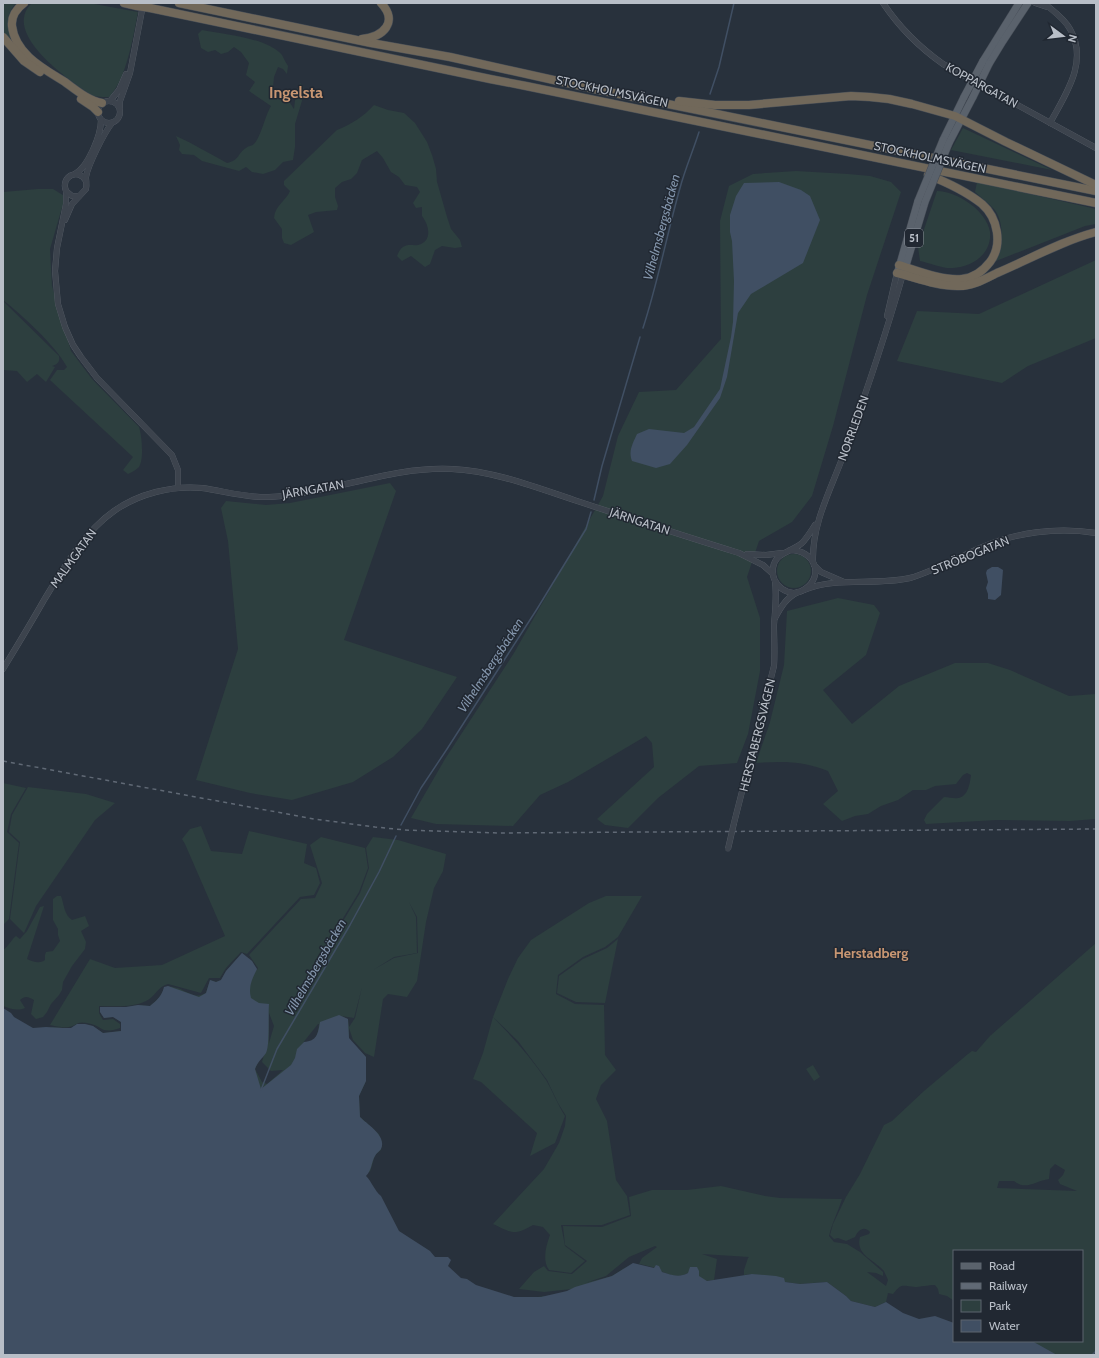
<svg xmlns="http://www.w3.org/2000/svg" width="1099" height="1358" font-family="Cabin,sans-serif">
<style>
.green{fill:#2d3f3f;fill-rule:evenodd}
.water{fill:#404f63}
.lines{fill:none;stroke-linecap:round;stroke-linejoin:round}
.stream{stroke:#404f63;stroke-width:1.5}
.minor-casing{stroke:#5a616a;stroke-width:6}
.major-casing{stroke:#454c56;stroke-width:8}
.highway-casing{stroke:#474e57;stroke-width:9}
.minor{stroke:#3c434d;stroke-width:5.5}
.major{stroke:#5a626c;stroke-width:7}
.highway{stroke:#71685a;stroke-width:8}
.rail{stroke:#606975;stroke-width:1.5;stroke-dasharray:4 4;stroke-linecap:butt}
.minor-bridge-casing{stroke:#5a616a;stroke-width:6;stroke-linecap:butt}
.major-bridge-casing{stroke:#454c56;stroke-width:8;stroke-linecap:butt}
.highway-bridge-casing{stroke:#474e57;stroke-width:9;stroke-linecap:butt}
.minor-bridge{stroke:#3c434d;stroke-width:5.5}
.major-bridge{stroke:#5a626c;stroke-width:7}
.highway-bridge{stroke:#71685a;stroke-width:8}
.labels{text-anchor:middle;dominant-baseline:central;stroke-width:3;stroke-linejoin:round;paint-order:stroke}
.shield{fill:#212832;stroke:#8b919a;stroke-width:1}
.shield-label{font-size:11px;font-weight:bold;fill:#b8bec7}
.street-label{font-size:12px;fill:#b8bec7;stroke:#212832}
.water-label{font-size:13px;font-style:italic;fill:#8395ab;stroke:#212832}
.quarter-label{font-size:14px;font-weight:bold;fill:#c89672;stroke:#212832}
.district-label{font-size:16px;font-weight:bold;fill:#c89672;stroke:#212832}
</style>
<rect width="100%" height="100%" fill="#28313c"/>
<g class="green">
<path d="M3,3H16C1,20 10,36 21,51L8,39L3,32Z"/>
<path d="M32,3H89L138,12C133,37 127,78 109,97H102L93,96C70,81 0,33 32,3Z"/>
<path d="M202,30C223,34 268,38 282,55C284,59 286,63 288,66L287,74L283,69L278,67L274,77L273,87L278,92L286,97L294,109L296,92L300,83L303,85L304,94L295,124V147L293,160L283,162L275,170L263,174L252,172L246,167L239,171L202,161L194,155L182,154L179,150L180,145L176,136C194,144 210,154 227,163C240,160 237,154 246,148C248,146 252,146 254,144C261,137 265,116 271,106L249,91L255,82L246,75L249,63L241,52L234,47L228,52L221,54L215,50L208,52L201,48L198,34Z"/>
<path d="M374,105L388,110L404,113L415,123L427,142L432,155L436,169L437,182L447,217L451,229L460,240L462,247L455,248L442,246L435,250L430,264L425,267L411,256L402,261L397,256C399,252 400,248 405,246C409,244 414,246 418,245C433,241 429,225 422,216V207L416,208L413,203L420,192L417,187L405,185L399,177L391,172L383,158L377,151L362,160L357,173L351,179L342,182L335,188V197L338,206L337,210L316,212L308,215L314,232L291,245L284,243L282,238V229L274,218C275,205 286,201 290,191L284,185V181L337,130C352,124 363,117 374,105Z"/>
<path d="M963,128L1052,170L951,150Z"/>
<path d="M796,171L848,174L870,176L891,182L901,192L867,295L833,426L812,496L792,522L759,541L747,577L760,618V671L748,734L737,763L699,766L658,798L628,828L605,825L597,819L654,767L652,743L646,736L568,782L540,795L513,826L436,824L411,818L445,759L514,653L603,496L618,436L639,392L676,390L721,339L720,221L729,186L753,174Z"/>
<path d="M977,182L1096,209V224L1085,226L996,261C1001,244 1006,225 994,209C988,203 981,197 975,192Z"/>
<path d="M38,189H53L66,197L63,204L50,249L52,286L71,351L92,379L139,427C142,436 144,460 139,467C136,470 132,472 128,474L123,470L133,457L50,380L57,370H64L67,367C56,346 22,315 3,300V192Z"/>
<path d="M937,191C957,191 987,211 990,232C992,254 972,267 953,268C943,269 930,263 920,261L918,247Z"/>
<path d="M1096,260V338L1028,366L1002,383L897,361L917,311L979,314Z"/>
<path d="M3,301L59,356C60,362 58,364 52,366L55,367L46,382L37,374L27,382L17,371L3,370Z"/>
<path d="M390,483L396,491L344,640L457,677L422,729L393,757L353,782L292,800L250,793L196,780L238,649L228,541L221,508L226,501L266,505L290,503Z"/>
<circle cx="794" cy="571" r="17"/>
<path d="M838,598L874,605L880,613L866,655L823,690L852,724L899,686L955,663H988L1010,670L1069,696L1096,694V819L1070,821L997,820L926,824L924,820L927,814L944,797C949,797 954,799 958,798C968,797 970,783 971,775L967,773L963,775L956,784L935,786L926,790H913L898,800L881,806L868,814L855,816L842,821L823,804L838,791L828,771C803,761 783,761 756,763L770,722L784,665L787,611Z"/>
<path d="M3,783L26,788L11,814L7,832L19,843L9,919L3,925Z"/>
<path d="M28,787L86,794L115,803L95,820L36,906L24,933L10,919L20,842L9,832L12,815Z"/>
<path d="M201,826L211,851L242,854L249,831L307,844L304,863L316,868L320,883L314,895L300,897L247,954L241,952L226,968L220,978H209L201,993L168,984C158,986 155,997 146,1001C132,1008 115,1006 99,1006V1013L103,1020L113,1019L120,1024V1028C100,1035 104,1026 87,1023C77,1021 77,1025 69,1027C63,1028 55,1026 50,1025L90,959L115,968L162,965L225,936L185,844L182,839L190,829Z"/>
<path d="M321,837L365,848L368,868L359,892L292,1002L314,969L360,893L369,868L366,848L373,837L398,840L446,854L443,871L434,888L426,922L417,981L407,997L388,994L383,999L374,1057L365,1053L353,1040L349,1028V1039L366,1057V1081L359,1096L360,1117L379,1134L382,1143L381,1150L375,1155L370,1172L50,1027L71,1028L77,1024H85L93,1026L103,1033L121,1031V1022L113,1017L104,1018L100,1012V1007H126L138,1005L150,1006C156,1001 162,996 164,988L168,986C173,987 180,988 184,991C194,995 195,998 206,993L210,980L216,982L221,980L226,971L242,953L252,961L257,970L258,968L249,955L301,899L315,898L322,883L310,845ZM409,902L417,917L418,953L394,958L373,970L394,957L417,953L416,917ZM362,987L355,1018L349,1027L348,1019L341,1016L354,1018ZM269,1013L274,1026L269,1043ZM318,1024H319C318,1030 318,1038 311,1041C307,1043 305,1041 302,1044ZM264,1055L262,1062L271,1071L283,1070L267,1084L262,1082L255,1069L259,1061Z"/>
<path d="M57,896H61C64,904 64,915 72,920L85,916L89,926L81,931L86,942L85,949L72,966L63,982L62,990L59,995L51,1004L47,1012L43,1017L36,1019L31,1014L34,1000C29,997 25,995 20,1000L25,1008C18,1011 10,1009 3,1006V950C9,946 11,940 16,936L20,939L27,931L40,907L44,906L27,959C33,962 40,964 45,960V955L46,952L53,951L60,941L58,935V929L53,920V899Z"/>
<path d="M606,896H642L618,937L605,947L583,957L558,975L556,994L575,1004L604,1005L605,1055L616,1070L601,1085L596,1099L607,1121L616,1180L627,1196L630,1215L602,1225H561L565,1246L585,1261L571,1273L549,1270C542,1260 546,1246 550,1235L543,1227L533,1225C513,1236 513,1233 493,1224L544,1169L559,1143L565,1126L566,1116L558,1103L547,1080L518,1041L493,1017L508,979L518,958L531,940L589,903Z"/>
<path d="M618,939L605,1003L576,1002L557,993L559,976L583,959L607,948Z"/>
<path d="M1096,943V1355H1029L996,1341H1082V1251H954V1301L947,1296L939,1294L938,1289L935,1285C929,1285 919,1287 915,1287C902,1286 902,1283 893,1294L888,1293L886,1302L875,1307L851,1301L846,1296L827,1282L800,1284L785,1282L752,1274L744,1275V1270L748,1258L749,1257L702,1254L717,1259L714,1280L707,1281L688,1273C676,1280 665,1273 655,1268C650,1266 644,1265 639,1264L642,1258L657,1247L655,1246L629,1257L606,1276L585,1283L612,1276L626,1267L573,1314L514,1297C531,1298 556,1297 572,1289L544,1292L519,1289L534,1272L544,1266L548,1271L572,1274L587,1261L565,1245L563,1226L602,1227L631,1216L629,1197L652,1190H687L721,1186L765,1196L780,1198L842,1199C838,1212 832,1223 829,1236L834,1242L847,1244L860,1252L883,1272V1276L876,1273L867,1272L886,1286L888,1280C887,1277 885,1274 884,1271C875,1260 855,1255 860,1237L869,1234L870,1232C864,1225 858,1230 855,1237L846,1241L838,1238L834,1239L830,1235L833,1224L846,1197L860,1174L884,1125L892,1121L924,1091L968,1054L972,1051L976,1052L990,1036ZM1055,1164L1065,1170L1063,1175L1058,1180L1060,1184L1077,1191L997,1188L999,1181H1014C1026,1191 1035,1181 1049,1179L1050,1169Z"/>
<path d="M493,1017C512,1037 531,1057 546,1080C553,1092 557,1103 565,1116L555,1143L530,1156L537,1133L481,1082L473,1079L483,1053Z"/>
<path d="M813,1065L820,1077L814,1081L806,1069Z"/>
</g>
<g class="water">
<path d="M779,182L801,190L810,196L820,220L803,263L751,294L738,313L727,377L720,398L687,445L670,464L656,468L632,461C628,451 633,443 637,434L649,429L684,433L694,427L720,389L731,337L733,322L734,281L732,241L730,232V215L736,196L744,183Z"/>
<path d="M992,567H998L1003,570L1001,595L995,600L988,599V594L986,588L988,582L986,573L987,570Z"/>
<path d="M242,953L252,961L257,969C252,979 248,987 251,998L259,1003L269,1004C268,1014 270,1046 266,1053C262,1059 258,1061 255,1069L261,1089L291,1065L295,1058L297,1049L304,1042C317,1041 318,1034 320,1022L339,1015L348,1019L349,1038L366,1057V1081L359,1096L360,1117C368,1125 387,1136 381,1149C380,1151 376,1153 375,1156C371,1163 372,1170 366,1176C372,1182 374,1190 381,1196L399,1231L430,1251L435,1257H448L451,1260L448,1266L461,1278L467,1279L476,1285L514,1297H541L567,1291L575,1287L612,1276L633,1263L654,1268L656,1265L659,1266L662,1272C671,1275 679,1278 688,1273L690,1267H697L699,1271V1276L707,1281L752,1274L776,1276L784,1278L785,1282L800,1284L827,1282L846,1296L851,1301L875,1307L886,1302L903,1313L919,1319L935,1316L954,1323V1341H1032L1057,1355H3V1008L11,1013L14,1017L33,1028L46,1027L63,1028H71L77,1024H85L93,1026L103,1033L121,1031V1022L113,1017L104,1018L100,1012V1007H126L138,1005L150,1006C156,1001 162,996 164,987L168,986L199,997L206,993L210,980L216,982L221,980L226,971Z"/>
</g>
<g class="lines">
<g class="stream">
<path d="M710,94L719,67L734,3"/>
<path d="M643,328C658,282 667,234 680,188C685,169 693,151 699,132"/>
<path d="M594,500L602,466L640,337"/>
<path d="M401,825L421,788L447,749L537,609L586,529L591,512"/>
<path d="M261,1090L277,1049L350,925L379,872L396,836"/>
<path d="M1092,1355L1096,1351"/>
</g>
<defs>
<g id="minor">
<path d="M883,3C899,27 919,47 943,64L1096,148"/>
<path d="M1035,3L1047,7"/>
<path d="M1044,3C1053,11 1064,18 1070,29C1089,62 1065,95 1050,123"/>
<circle cx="109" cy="112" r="11"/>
<path d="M110,101L119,90L126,74"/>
<path d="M120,108V101L130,73L143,5"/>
<path d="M75,174C88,167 101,135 101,120"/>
<path d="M66,191V204L57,248L55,271L58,304L65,327L73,345L81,357L97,378L172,455L178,470V488"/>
<path d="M79,196H72L66,191C60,177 78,167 86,181"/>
<path d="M65,220L72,204L86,189C87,185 86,181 86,177C88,165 104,133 112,123"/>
<path d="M887,316L897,273"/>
<path d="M790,550C814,550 825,575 805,589C790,600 770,585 773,568C775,552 792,552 802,543C807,538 811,531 815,525"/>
<path d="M747,554L766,555L782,553"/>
<path d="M813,561C812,522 832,487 845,451C866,393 886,334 903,274"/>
<path d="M814,565L821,572L844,582"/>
<path d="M804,590C836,576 875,586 910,578C934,571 957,558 980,548C1016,532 1057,527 1096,533"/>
<path d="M775,618C781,607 786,598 798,592"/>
<path d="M3,669C17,646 31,623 44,600C63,569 83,533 114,511C138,494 172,485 202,488C224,491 246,498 269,497C331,494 389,466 452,469C494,471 535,487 574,500C629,518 684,536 739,553L763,565L773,574"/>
<path d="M734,823L774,666C775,652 774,639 774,625C775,611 777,596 775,581"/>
</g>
<g id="major">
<path d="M983,61L1019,3"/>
<path d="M989,64L1003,41L1028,3"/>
<path d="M943,140L964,97"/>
<path d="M949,143L973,97"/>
<path d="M898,271L918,201"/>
<path d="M904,272L925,202"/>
</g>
<g id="highway">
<path d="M24,3C16,9 11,16 12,26C15,54 44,69 65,82C76,90 89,101 102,103"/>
<path d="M124,3L137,6"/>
<path d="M179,3L371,43L450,57L594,89L1096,191"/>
<path d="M150,8L490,79L526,86L1096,203"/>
<path d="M3,37L24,61L40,72"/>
<path d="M362,39C383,37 399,22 381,3"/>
<path d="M81,99L93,107L98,112"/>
<path d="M679,101L715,105H749L851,96L870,97L889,99L912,104L955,116L1006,142L1096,185"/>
<path d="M899,265C918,271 943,281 962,279C973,278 983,271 990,262C1003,245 998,218 982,204C967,192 946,182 928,175"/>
<path d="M897,273C917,278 937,286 957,286C971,287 985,279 997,273C1030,259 1062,241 1096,232"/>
</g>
</defs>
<use href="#minor" class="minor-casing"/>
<use href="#major" class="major-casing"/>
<use href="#highway" class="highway-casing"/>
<use href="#minor" class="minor"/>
<use href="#major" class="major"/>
<use href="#highway" class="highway"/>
<path class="rail" d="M3,761L314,819L375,827L405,830L498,833L1096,829"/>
<defs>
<path id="minor-bridge" d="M728,849L734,823"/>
<g id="major-bridge">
<path d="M964,97L983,61"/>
<path d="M973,97L989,64"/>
<path d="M918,201L943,140"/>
<path d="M925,202L949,143"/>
</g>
<path id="highway-bridge" d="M137,6L150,8"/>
</defs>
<use href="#minor-bridge" class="minor-bridge-casing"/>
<use href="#major-bridge" class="major-bridge-casing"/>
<use href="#highway-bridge" class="highway-bridge-casing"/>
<use href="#minor-bridge" class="minor-bridge"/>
<use href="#major-bridge" class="major-bridge"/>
<use href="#highway-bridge" class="highway-bridge"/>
</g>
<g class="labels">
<rect class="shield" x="905" y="229" width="18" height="18" rx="3"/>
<g class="shield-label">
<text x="914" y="238">51</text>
</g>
<g class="street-label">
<text transform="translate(982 85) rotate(29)">KOPPARGATAN</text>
<text transform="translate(612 91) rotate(12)">STOCKHOLMSVÄGEN</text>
<text transform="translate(930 157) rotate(12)">STOCKHOLMSVÄGEN</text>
<text transform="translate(853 428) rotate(-70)">NORRLEDEN</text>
<text transform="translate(313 489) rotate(-10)">JÄRNGATAN</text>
<text transform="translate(640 521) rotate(18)">JÄRNGATAN</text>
<text transform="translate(970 555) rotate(-22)">STRÖBOGATAN</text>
<text transform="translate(73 558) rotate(-54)">MALMGATAN</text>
<text transform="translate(757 735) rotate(-76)">HERSTABERGSVÄGEN</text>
</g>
<g class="water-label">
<text transform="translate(661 227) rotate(-75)">Vilhelmsbergsbäcken</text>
<text transform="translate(490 665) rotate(-57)">Vilhelmsbergsbäcken</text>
<text transform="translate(315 967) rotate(-60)">Vilhelmsbergsbäcken</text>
</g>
<g class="quarter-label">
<text x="871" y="953">Herstadberg</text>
</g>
<g class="district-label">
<text x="296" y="92">Ingelsta</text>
</g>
</g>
<rect width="1099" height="1358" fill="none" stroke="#b8bec7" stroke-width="8"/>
<rect x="953" y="1250" width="130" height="92" fill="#212832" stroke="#5d646e"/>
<rect x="961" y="1263" width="20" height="6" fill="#5a626c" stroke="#5d646e"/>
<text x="989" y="1270" font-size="12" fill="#b8bec7">Road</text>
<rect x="961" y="1283" width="20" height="6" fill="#606975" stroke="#5d646e"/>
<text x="989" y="1290" font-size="12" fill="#b8bec7">Railway</text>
<rect x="961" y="1300" width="20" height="12" fill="#2d3f3f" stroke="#5d646e"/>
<text x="989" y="1310" font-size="12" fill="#b8bec7">Park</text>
<rect x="961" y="1320" width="20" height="12" fill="#404f63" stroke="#5d646e"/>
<text x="989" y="1330" font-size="12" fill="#b8bec7">Water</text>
<g transform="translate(1063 36) rotate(105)" stroke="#212832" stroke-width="3" paint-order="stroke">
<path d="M0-3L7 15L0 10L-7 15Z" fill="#b8bec7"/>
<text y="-6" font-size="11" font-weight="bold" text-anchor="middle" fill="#b8bec7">N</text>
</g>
</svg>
